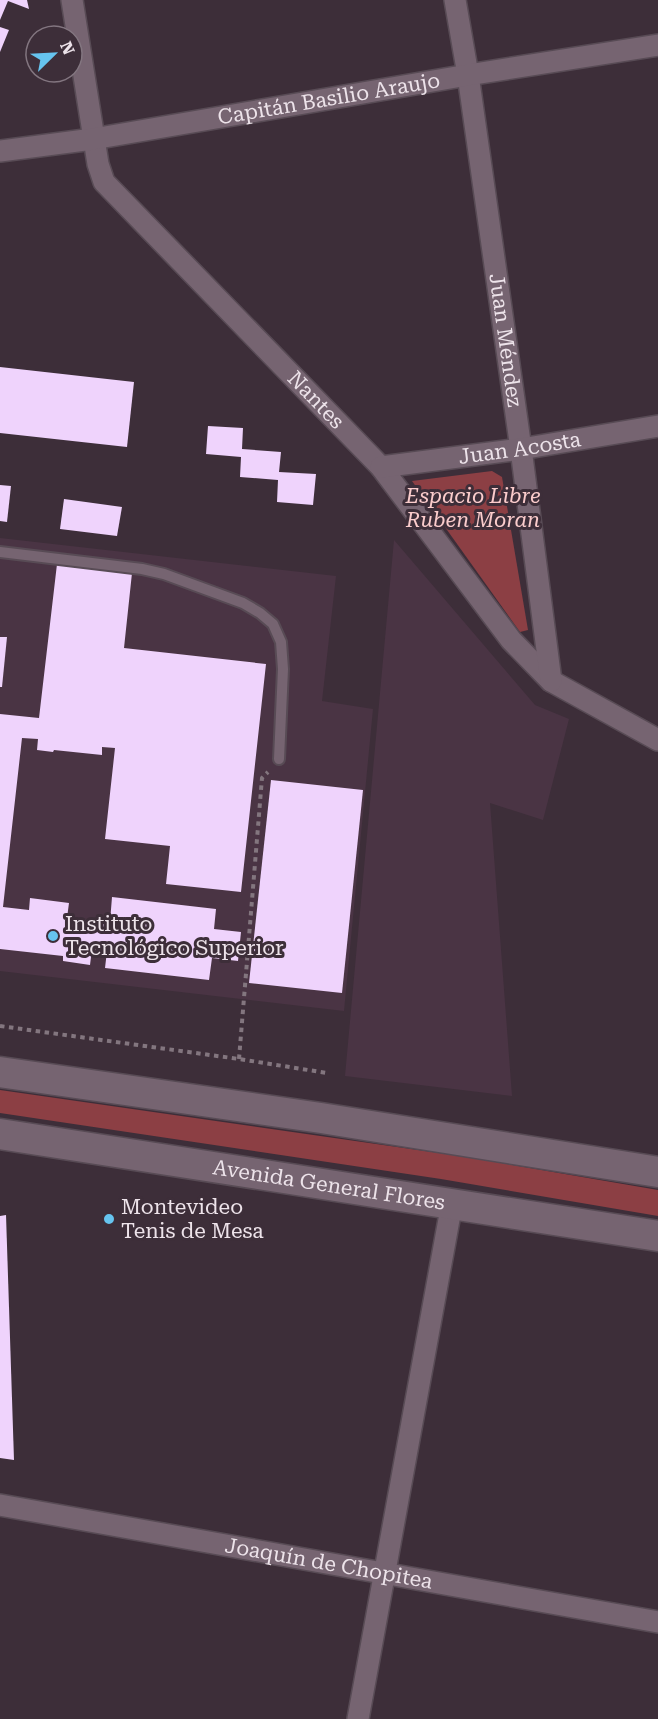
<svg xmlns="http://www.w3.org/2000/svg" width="658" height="1719" font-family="'Roboto Serif',serif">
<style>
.built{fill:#4a3444}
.green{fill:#8c3f44}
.building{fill:#efd3fc}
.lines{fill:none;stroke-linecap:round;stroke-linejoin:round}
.service-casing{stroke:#584b55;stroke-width:14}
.minor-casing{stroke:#584b55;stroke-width:24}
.secondary-casing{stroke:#584b55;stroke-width:33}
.path{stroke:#83767f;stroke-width:4;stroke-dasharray:4.5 4.5;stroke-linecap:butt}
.service{stroke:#766471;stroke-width:10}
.minor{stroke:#766471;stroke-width:21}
.secondary{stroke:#766471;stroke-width:30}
.poi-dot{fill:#66c4ef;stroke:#3d2e39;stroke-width:2}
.labels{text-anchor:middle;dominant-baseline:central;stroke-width:6;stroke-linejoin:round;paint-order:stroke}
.street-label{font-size:21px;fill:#ede3ea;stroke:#3d2e39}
.park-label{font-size:21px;font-style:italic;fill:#fbcccc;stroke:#3d2e39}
.poi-label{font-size:21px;fill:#ede3ea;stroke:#3d2e39;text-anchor:start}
</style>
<rect width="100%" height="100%" fill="#3d2e39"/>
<g class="built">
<path d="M0,538L336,576L322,701L373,709L344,1011L0,971Z"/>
<path d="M394,540L535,705L569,719L543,820L490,803L512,1096L345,1076Z"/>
</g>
<g class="green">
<path d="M492,471L502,477L528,630L520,632L412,481Z"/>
<path d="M0,1090L460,1156L658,1190V1216L441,1179L0,1113Z"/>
</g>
<g class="building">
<path d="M0,0H27L29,9L8,1L0,20Z"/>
<path d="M0,27L9,30L0,52Z"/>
<path d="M0,367L134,382L127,447L0,433Z"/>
<path d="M208,426L243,428L242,449L281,452L279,472L316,474L313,505L277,502L278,480L240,477L241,457L206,454Z"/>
<path d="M0,485L11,486L7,522L0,521Z"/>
<path d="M64,499L122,507L117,536L60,529Z"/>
<path d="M57,564L132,573L124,648L266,664L241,892L166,884L170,846L105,839L115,748L102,747V755L54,750L53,752L37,750L38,739L22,738L3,907L29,910L30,898L69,903L67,918L110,922L112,897L216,909L214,929L241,932L238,961L212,958L209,980L105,968L107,951L92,949L90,965L63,961V956L0,949V714L39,718Z"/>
<path d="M0,637H7L2,687H0Z"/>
<path d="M271,780L363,790L342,993L249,983Z"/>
<path d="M6,1215L14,1460L0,1458V1216Z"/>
</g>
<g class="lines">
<defs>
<path id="service" d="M0,552L142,569L164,574L243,603L260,613L273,624L281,642L283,669L279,759"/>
<g id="minor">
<path id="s1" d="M72,0L98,164L104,182L381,467L511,640L551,681L658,740"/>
<path id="s2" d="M455,0L468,75L521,449L551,681"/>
<path id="s3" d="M0,151L93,139L468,75L658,45"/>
<path id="s4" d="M381,467L521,449L658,426"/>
<path id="s5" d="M0,1505L658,1622"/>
<path d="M358,1719L452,1203"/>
</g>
<g id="secondary">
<path d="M0,1072L321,1118L658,1172"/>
<path id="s6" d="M0,1134L658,1236"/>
</g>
</defs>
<use href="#service" class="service-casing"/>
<use href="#minor" class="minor-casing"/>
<use href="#secondary" class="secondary-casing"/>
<g class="path">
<path d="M0,1026L239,1059L327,1073"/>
<path d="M239,1059L262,778L268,772"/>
</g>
<use href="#service" class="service"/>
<use href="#minor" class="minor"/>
<use href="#secondary" class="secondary"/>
</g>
<g class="poi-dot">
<circle cx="53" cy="936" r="6"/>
<circle cx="109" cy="1219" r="6"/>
</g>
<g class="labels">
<g class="street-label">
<text stroke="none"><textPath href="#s3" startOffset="333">Capitán Basilio Araujo</textPath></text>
<text stroke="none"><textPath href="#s2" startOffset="344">Juan Méndez</textPath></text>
<text stroke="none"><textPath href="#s1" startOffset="489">Nantes</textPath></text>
<text stroke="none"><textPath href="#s4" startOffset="140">Juan Acosta</textPath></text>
<text stroke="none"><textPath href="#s6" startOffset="333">Avenida General Flores</textPath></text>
<text stroke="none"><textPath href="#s5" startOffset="334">Joaquín de Chopitea</textPath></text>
</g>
<g class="park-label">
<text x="473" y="496">Espacio Libre<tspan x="473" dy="24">Ruben Moran</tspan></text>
</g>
<g class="poi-label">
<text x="65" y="924">Instituto<tspan x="65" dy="24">Tecnológico Superior</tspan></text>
<text x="121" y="1207">Montevideo<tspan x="121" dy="24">Tenis de Mesa</tspan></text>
</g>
</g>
<g transform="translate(54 54) rotate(66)"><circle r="28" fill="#3d2e39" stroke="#837680" stroke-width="1.5"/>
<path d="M0-4.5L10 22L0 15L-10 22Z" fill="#66c4ef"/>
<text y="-9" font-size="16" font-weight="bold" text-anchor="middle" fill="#ede3ea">N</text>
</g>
</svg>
